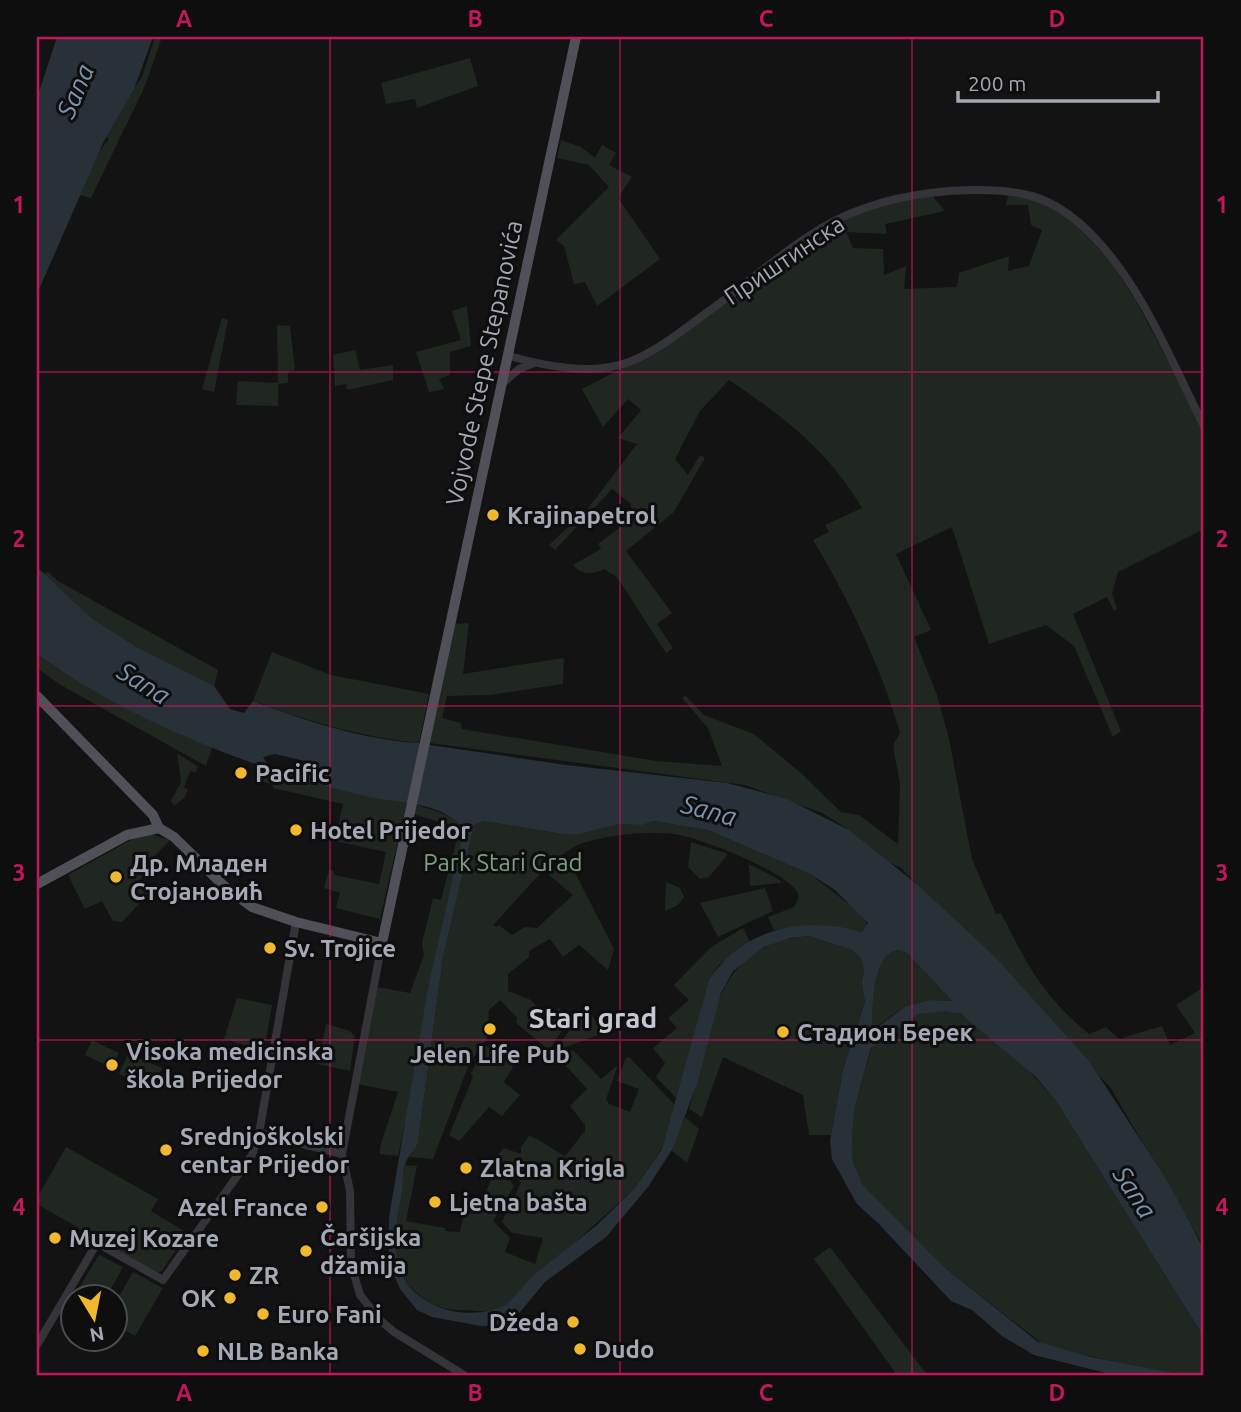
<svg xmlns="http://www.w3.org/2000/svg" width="1241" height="1412" font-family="Ubuntu,sans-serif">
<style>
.green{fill:#1f2720}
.water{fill:#293138;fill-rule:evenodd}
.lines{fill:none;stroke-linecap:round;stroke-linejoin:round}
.minor{stroke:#343439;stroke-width:8}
.major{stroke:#505158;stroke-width:10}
.grid{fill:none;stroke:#c2185b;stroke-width:2;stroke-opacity:0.55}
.poi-dot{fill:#f0b82f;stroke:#0e0e0f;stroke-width:2.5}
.labels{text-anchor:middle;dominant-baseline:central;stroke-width:6;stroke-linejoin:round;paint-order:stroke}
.street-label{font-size:24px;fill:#a4a9b5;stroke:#0e0e0f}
.poi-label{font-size:24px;font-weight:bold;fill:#a4a9b5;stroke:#0e0e0f;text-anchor:start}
.park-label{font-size:24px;fill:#7ba07f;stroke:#0e0e0f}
.water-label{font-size:26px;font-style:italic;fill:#7b95b0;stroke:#0e0e0f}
.quarter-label{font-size:28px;font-weight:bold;fill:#c5c8d1;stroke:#0e0e0f}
.neatline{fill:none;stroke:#c2185b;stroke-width:2.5}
.grid-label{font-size:23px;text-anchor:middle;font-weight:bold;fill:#c2185b}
</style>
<rect width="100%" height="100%" fill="#131314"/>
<g class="green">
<path d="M155,37H162L145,86L91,198L79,195L91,163L108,140L106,127L142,77Z"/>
<path d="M470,58L478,86L417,108L415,99L386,104L381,83Z"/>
<path d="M561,140L581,147L595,158L602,145L616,153L609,165L632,177L618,198L660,259L597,306L585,282L574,284L564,246L556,240L609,187L589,165L557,158Z"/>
<path d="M1009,192L1052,205L1085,231L1113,265L1136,301L1204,429V535L1202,530L1118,572L1112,594L1117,609L1114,611L1107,597L1073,614L1121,731L1113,737L1074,646L1046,625L989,644L952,527L896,554L931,630L914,637L937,695L949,739L972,859L996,914L1001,913C1027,965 1043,996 1089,1034L1106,1027L1119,1039L1162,1026L1170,1045L1195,1033L1176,1005L1204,987V1247L1110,1087L910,877L901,868L859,848L848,829L822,813L745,785L429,743L455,624L469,623L463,674L564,658L563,684L489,695L447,696L442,718L461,723L462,729L656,761L722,766L708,728L682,698L685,695L704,715L754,734L801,773L841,812L859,815L898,844L900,784L893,746L900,732C880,665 849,600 813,540L829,532L825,525L862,508C827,449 785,418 729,380L700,411L675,459L688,475L700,455L705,458L674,512L626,551L672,613L657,624L673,648L666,653L617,577L604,569C592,575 581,575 573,565L601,549L598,544L631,519V504L612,489L555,550L549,545L589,507L637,444L618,438L641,410L628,399L603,427L582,389L663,347L830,226L878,206L931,194L945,211L885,224L887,234L846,232L853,248L883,249L884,275L906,266L904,289L957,287L959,273L1009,256L1008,271L1029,266L1042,230L1031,225L1028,205H1006Z"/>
<path d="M467,306L471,346L450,352V375L439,379L444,389L429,392L416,352L461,340L452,311Z"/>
<path d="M222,318L228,320L214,392L202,389Z"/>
<path d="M277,325L290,326L295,370L288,371V383L278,384V406L236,405L238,381L278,383Z"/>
<path d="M355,350L360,370L393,365V380L347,390L346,384L335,386L333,355Z"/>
<path d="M48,572L58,581L218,670L214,686C158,664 79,622 44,573Z"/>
<path d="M272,652L331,675L429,694L419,743C363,738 307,721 253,701Z"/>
<path d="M37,654C91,693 151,721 212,747L206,766L59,684L37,668Z"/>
<path d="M177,753L198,767L195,773L190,771L184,787L188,790L184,798L174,806L171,801L181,782Z"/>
<path d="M256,765L364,796L407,802L380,919L336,908L340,893L324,888L329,870L334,871V875L379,884L386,852L335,841L343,804L273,788V785L253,778Z"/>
<path d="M415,804C431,811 464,815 465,836L428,987L410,1100L398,1156L380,1154V1147L398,1092L357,1084L377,987L410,993L424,955L422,943L433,898L441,900L457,839L449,825L413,814Z"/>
<path d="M484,821L563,834H579L620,824L642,825L654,821L708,830L810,874L863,915L867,925L862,932L823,925L774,930L768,917L794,907C797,902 800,898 797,892C787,872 697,836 673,834C643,831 612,834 583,843C552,854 517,901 493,925L497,927L499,925L512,935L525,927L537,928L573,895L549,875L562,862L569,861L614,949L608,970L579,945L563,957L550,939L529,951V957L508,974V991L531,1000L546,1017L559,1008L570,1019L549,1050L516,1023L517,1018L500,1000L489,1010L487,1038L469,1064L433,1159L409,1157L418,1142L443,957L474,825Z"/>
<path d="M150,834L170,840L148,863L152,869L140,879L150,892L122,922L113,921L102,901L85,909L68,875L138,836Z"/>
<path d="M691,842L728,854L709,877L700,879L688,867Z"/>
<path d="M749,864L780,880L781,883L750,886Z"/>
<path d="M666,882L680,888L684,897L678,905L665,911Z"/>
<path d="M765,888L773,911L718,937L700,903Z"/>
<path d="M743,928L750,942L719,965L709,980L678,1100L656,1077L665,1063L653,1048L677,1028L668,1018L689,1000L674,985L710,948Z"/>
<path d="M809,936L852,950L860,957L864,970L862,983L865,1002L843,1070L831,1135H809L803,1095L723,1057L702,1117L689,1109C715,1031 706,946 809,936Z"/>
<path d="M899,950L907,953L952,1001L930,1000L906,1006L870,1031C876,1006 867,956 899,950Z"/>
<path d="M237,998L272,1005L265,1047L258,1049L224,1039Z"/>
<path d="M586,1007L604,1033L560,1049L559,1045Z"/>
<path d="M947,1008C986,1024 1029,1069 1056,1101L1204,1337V1375L1157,1371L1045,1346L944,1267L863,1185L853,1163L852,1134L855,1106L874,1040L901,1015Z"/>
<path d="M326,1024L350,1031L355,1036L350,1071L318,1064Z"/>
<path d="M92,1040L119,1053L112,1068L85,1055Z"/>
<path d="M486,1046L514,1065L504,1082L520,1095L502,1116L489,1107L459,1141L449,1135L473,1077L471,1073Z"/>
<path d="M573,1050L601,1079L618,1065L606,1099L609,1104L630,1112L639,1089L617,1081L626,1058L629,1057L676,1106L662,1148L634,1189L507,1304C490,1315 478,1310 460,1310C442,1310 429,1304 416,1292C410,1287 402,1280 398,1272C385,1250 401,1190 405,1165L417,1166L406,1221L445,1228V1231L460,1232L466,1205H481L494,1172L507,1177L514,1186L493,1221L510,1238L505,1252L535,1264L543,1238L512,1233L502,1222L521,1183C514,1171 502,1170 493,1160L504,1148L521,1154V1147L529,1136C543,1140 552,1150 565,1156L585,1131V1125L570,1106L587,1089L557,1056Z"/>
<path d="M128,1054L162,1068L153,1088L119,1074Z"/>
<path d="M685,1117L699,1129L687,1163L671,1150Z"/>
<path d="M66,1147L158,1199L151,1211L187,1233L162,1271L157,1273L37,1204V1198Z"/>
<path d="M830,1247L925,1372L927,1375H897L814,1259Z"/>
<path d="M99,1255L123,1267L107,1296H74Z"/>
<path d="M133,1272L163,1288L135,1336L116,1325V1302Z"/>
</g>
<g class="water">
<path d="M57,37H153L134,89L103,143L37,294V98Z"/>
<path d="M37,567L91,618L136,647L214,686L230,709L244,713L253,701C306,721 362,739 417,743L566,765L727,783L787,799L849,830L919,886L996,958L1089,1061L1168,1182L1201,1244L1204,1254V1337L1056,1101L1036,1077L961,1014L945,1011L918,1014L871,1048L855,1106L852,1134L853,1163L863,1185L944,1267L1038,1342L1091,1357L1183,1375H1114L1034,1355L1002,1336L972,1310L951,1301L878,1223L857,1204L832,1159L830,1141L843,1070L865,1002L862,983L864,970L860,957L852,950L809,936L791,938L764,947L733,971L721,993L698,1081L673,1148L648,1187L606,1237L545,1282L516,1317L503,1325L481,1326L432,1317L417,1310L400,1289L389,1264V1217L428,987L464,829C442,801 396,803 364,796C341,790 318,784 296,778L309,773L305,761L275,754L263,757L269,766L293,777C205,748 114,710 37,654ZM484,821L563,834H579L620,824L642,825L654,821L708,830L810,874L835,890L868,923L862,932C805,915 743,928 709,980L662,1149L634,1189L597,1225L535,1274L507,1304C492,1314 461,1315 444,1309C388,1288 391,1248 401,1197C403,1187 402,1175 405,1165C407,1156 415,1151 418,1142L443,957L474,825ZM898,950L907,953L952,1001L930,1000L906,1006L871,1032C874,1007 870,956 898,950Z"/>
</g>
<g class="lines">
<g class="minor">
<path d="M509,356C545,366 592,376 629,362C658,351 684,329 709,311C750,282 789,245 834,221C876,200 926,191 972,190C1026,189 1057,198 1095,238C1144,290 1172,363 1204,426"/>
<path d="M502,384L519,369L534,363"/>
<path d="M382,943L342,1154L350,1191L351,1264L360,1295L380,1320L394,1332L464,1375"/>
<path d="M259,1133L342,1154"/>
<path d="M37,1345L97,1243L163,1280L252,1155L259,1133L296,922"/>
</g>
<g class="major">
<path d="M37,696L153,815L159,828L174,837L224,886L252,907L296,922L382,943L576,37"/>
<path d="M37,884L127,835L159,828"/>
</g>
</g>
<path class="grid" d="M330,37V1375M620,37V1375M912,37V1375M37,372H1204M37,706H1204M37,1040H1204"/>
<g class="poi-dot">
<circle cx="493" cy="515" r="7"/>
<circle cx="241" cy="773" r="7"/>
<circle cx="296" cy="830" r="7"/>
<circle cx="116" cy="877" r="7"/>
<circle cx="270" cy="948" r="7"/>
<circle cx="490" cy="1029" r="7"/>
<circle cx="783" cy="1032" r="7"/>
<circle cx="112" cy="1065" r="7"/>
<circle cx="166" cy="1150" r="7"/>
<circle cx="466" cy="1168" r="7"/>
<circle cx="435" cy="1202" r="7"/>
<circle cx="322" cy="1207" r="7"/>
<circle cx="55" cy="1238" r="7"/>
<circle cx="306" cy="1251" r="7"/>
<circle cx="235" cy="1275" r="7"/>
<circle cx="230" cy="1298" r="7"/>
<circle cx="263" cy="1314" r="7"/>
<circle cx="573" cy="1322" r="7"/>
<circle cx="580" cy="1349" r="7"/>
<circle cx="203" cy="1351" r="7"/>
</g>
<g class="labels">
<g class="street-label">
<text transform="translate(784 260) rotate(-34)">Приштинска</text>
<text transform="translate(484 363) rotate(-78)">Vojvode Stepe Stepanovića</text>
</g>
<g class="poi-label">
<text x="507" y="515">Krajinapetrol</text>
<text x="255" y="773">Pacific</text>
<text x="310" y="830">Hotel Prijedor</text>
<text x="130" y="863">Др. Младен<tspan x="130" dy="28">Стојановић</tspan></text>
<text x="284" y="948">Sv. Trojice</text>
<text x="797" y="1032">Стадион Берек</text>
<text x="126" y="1051">Visoka medicinska<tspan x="126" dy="28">škola Prijedor</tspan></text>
<text x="490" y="1054" text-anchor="middle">Jelen Life Pub</text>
<text x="180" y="1136">Srednjoškolski<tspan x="180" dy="28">centar Prijedor</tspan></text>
<text x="480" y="1168">Zlatna Krigla</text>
<text x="449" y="1202">Ljetna bašta</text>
<text x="308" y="1207" text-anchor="end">Azel France</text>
<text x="320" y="1237">Čaršijska<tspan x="320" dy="28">džamija</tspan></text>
<text x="69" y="1238">Muzej Kozare</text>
<text x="249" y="1275">ZR</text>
<text x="216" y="1298" text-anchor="end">OK</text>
<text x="277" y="1314">Euro Fani</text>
<text x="559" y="1322" text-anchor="end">Džeda</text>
<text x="594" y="1349">Dudo</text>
<text x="217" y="1351">NLB Banka</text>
</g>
<g class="park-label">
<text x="503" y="862">Park Stari Grad</text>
</g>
<g class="water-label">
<text transform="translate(75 91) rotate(-67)">Sana</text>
<text transform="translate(144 683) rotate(32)">Sana</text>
<text transform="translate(709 810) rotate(15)">Sana</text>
<text transform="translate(1135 1192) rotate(57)">Sana</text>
</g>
<g class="quarter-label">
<text x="593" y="1017">Stari grad</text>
</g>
</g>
<rect width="1241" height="1412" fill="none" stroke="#0e0e0f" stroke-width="77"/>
<g transform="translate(94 1318) rotate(170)"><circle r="33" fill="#0e0e0f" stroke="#4a4c51" stroke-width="2"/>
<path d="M0-5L12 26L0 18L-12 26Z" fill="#f0b82f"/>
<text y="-10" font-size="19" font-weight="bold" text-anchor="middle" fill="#a4a9b5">N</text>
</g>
<path d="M958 91v10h200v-10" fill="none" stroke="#a4a9b5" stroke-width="3.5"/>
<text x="968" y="91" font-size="21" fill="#a4a9b5" stroke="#0e0e0f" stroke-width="5" paint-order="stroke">200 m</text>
<rect x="38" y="38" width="1164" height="1336" class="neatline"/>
<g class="grid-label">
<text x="184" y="27">A</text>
<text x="475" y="27">B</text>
<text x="766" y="27">C</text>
<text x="1057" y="27">D</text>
<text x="19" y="213">1</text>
<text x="1222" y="213">1</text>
<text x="19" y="547">2</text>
<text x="1222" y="547">2</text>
<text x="19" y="881">3</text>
<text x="1222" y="881">3</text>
<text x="19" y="1215">4</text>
<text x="1222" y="1215">4</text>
<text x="184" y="1401">A</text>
<text x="475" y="1401">B</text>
<text x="766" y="1401">C</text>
<text x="1057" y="1401">D</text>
</g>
</svg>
